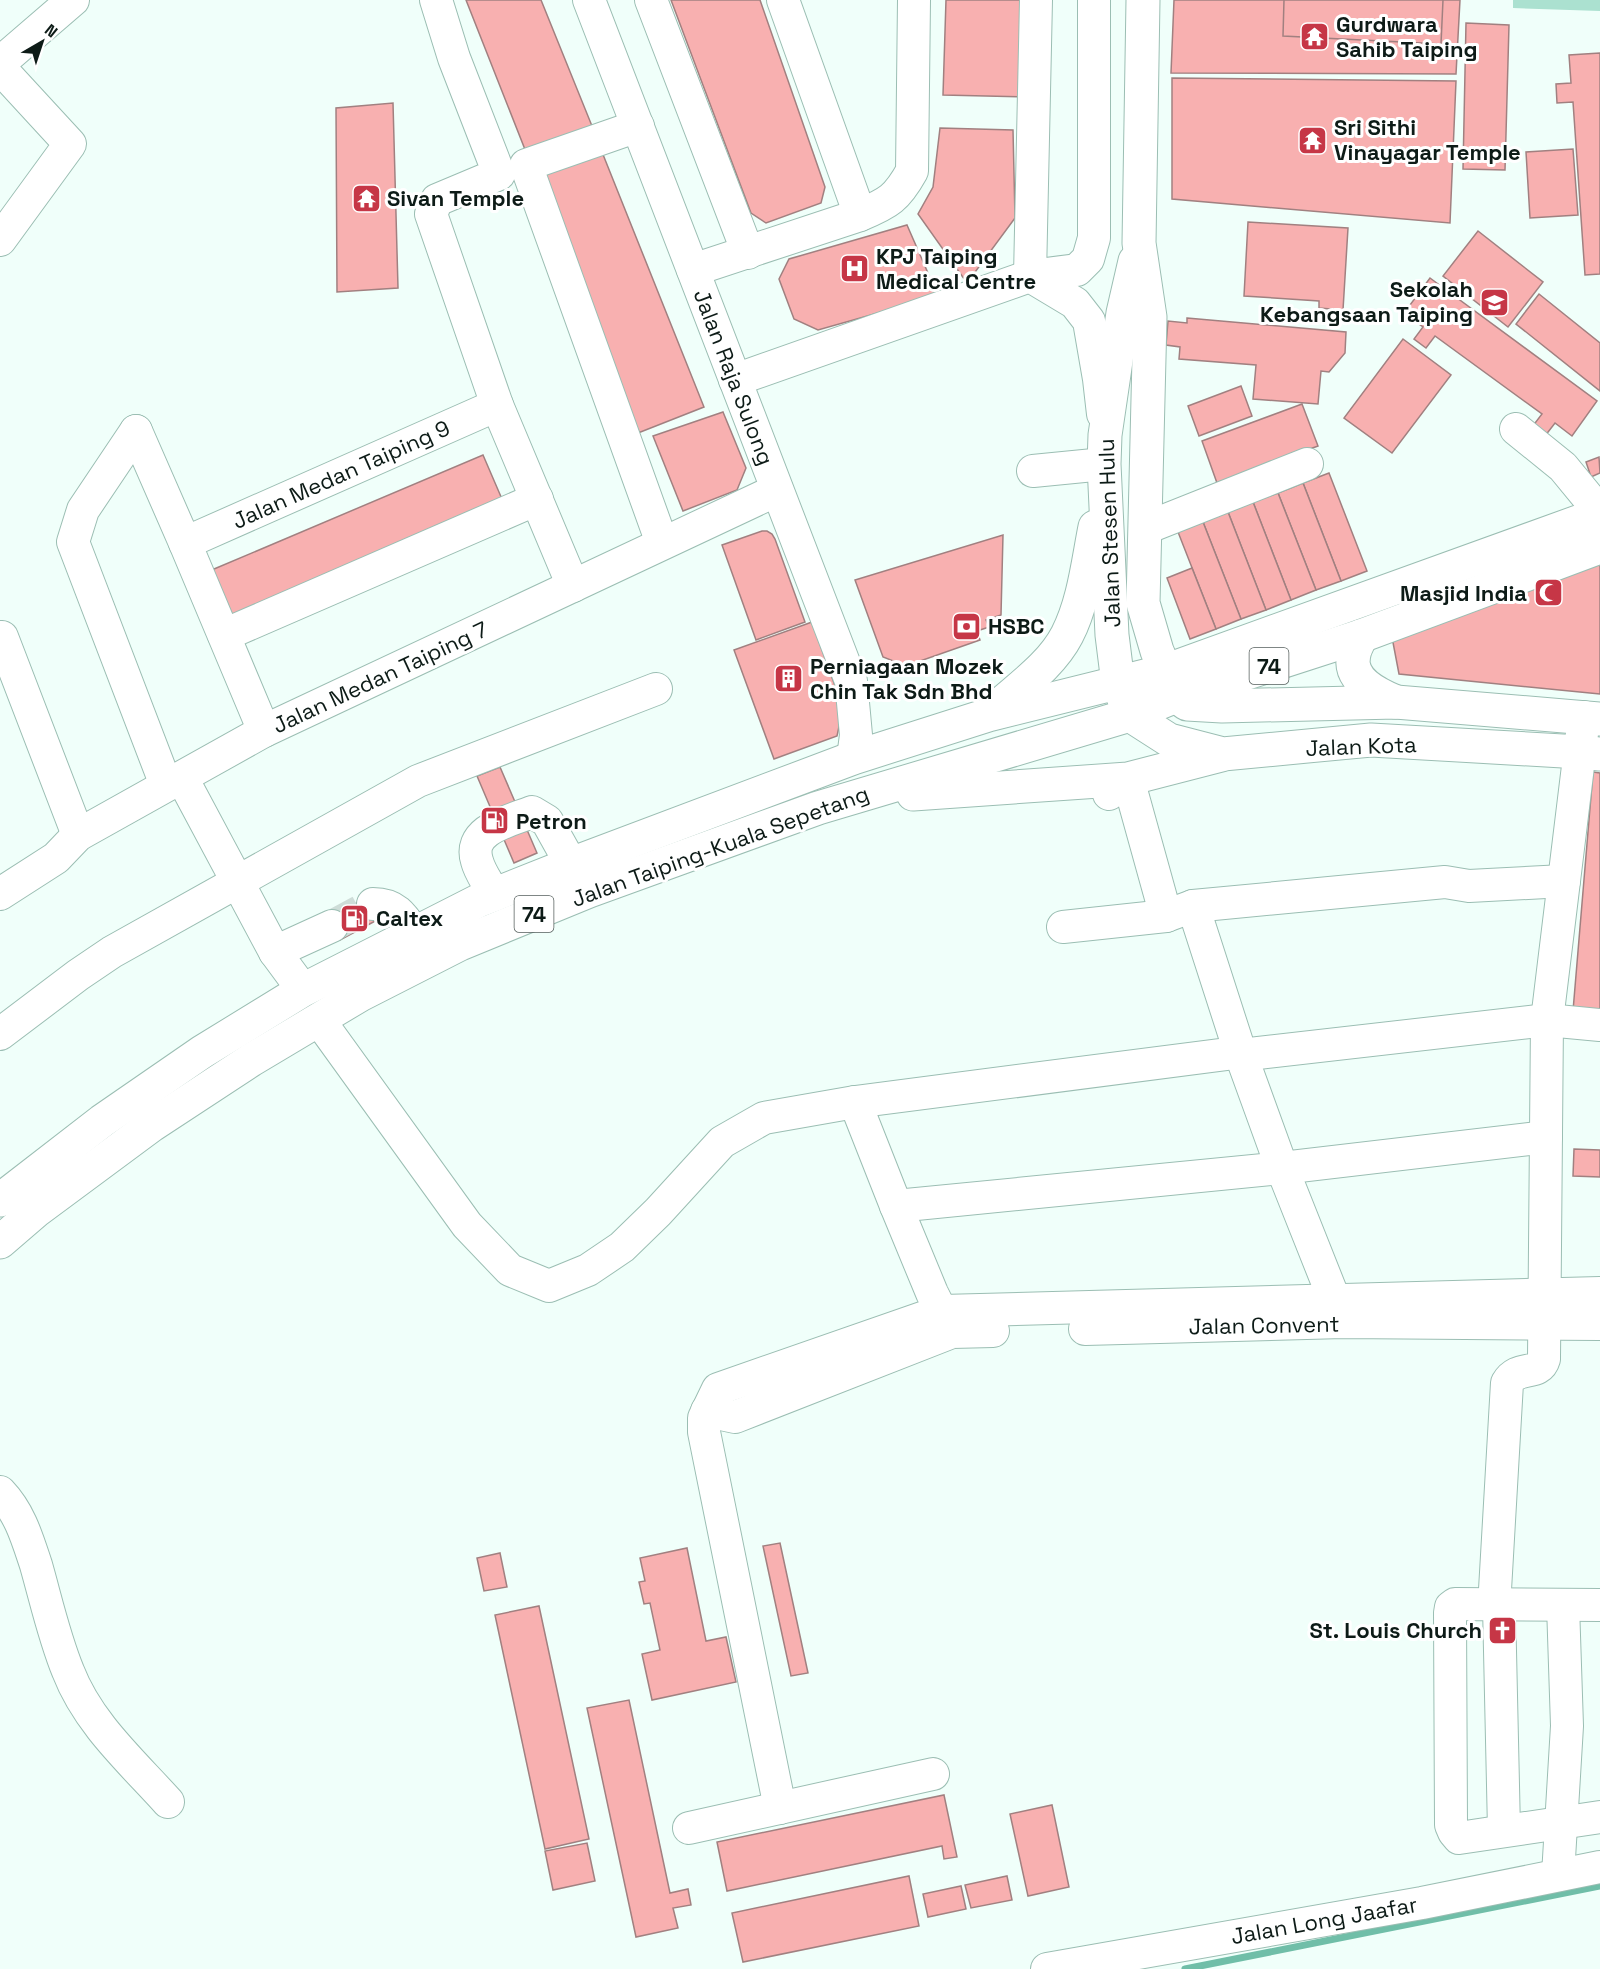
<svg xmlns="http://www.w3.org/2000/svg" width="1600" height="1969" font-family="'Space Grotesk',sans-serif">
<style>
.green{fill:#abe1d0}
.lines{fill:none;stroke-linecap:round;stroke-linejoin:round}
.stream{stroke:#70bea8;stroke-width:7}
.building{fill:#f8b0b0;stroke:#a18080;stroke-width:1.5}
.minor-tunnel{stroke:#ceddd8;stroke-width:32;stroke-dasharray:32 16;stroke-linecap:butt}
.minor-casing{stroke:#9bbeb3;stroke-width:34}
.major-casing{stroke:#9bbeb3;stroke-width:35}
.minor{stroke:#fff;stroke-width:32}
.major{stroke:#fff;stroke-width:33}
.labels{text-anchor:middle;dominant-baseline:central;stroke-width:6;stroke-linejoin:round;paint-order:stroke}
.shield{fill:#fff;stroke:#565f5d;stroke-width:1.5}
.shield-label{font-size:21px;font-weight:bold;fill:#0d1b17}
.poi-label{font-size:22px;font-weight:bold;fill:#0d1b17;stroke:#fff;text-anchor:start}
.street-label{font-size:22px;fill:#0d1b17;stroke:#fff}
</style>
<rect width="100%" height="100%" fill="#f0fffa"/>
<path class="green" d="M1513,0H1600V11L1513,8Z"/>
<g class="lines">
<path class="stream" d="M1185,1969L1600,1886"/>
</g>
<g class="building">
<path d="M466,0H541L592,126L526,152Z"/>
<path d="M671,0H760L825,187L821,203L766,223L751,213Z"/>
<path d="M946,0H1027L1025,97L943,95Z"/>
<path d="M1174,0H1460L1456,74L1171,73Z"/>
<path d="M1284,0H1443L1441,44L1283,36Z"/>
<path d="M1466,23L1509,25L1505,170L1463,169Z"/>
<path d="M1600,53V274L1585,275L1573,102L1557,103L1556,84L1571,83L1569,55Z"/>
<path d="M1172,78L1456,81L1450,223L1172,199Z"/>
<path d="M393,103L398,288L337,292L336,108Z"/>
<path d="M940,128L1013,130L1015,218L967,283L918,214L933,187Z"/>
<path d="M1573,149L1578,215L1530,218L1526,152Z"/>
<path d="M602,152L704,407L638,433L536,178Z"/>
<path d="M1248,222L1348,228L1343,310L1319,308V301L1244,296Z"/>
<path d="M907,225L938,296L818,330L794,319L779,279L789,259Z"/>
<path d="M1478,231L1543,282L1508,327L1443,276Z"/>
<path d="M1430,278L1597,401L1572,436L1555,423L1545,436L1532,427L1542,414L1435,336L1426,348L1414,339L1423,327L1404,313Z"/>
<path d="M1539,294L1600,343V391L1516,324Z"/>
<path d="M1187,318L1346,332L1345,353L1329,372L1321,371L1318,404L1253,399L1256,365L1179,359L1180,347L1166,345L1168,321L1187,323Z"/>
<path d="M1403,339L1451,375L1392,453L1344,418Z"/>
<path d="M1241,386L1252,416L1199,436L1188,406Z"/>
<path d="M1302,404L1318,446L1217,483L1202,441Z"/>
<path d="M723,412L746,468L737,490L683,511L653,436Z"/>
<path d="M483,455L505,506L229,623L207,572Z"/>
<path d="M1599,457L1600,473L1591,477L1586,462Z"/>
<path d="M1329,473L1367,571L1341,581L1303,483Z"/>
<path d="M1303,483L1341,581L1316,590L1278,493Z"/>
<path d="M1278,493L1316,590L1291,600L1253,502Z"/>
<path d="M1253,502L1291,600L1266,610L1228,512Z"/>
<path d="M1228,512L1266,610L1241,619L1203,522Z"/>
<path d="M1203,522L1241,619L1216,629L1178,532Z"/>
<path d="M762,531H767L772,534L775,539L805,622L756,640L722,545Z"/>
<path d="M1003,535L1001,615L986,620L989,627L977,631L980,640L906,666L883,657L855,580Z"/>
<path d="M1600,555V694L1399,674L1391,632Z"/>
<path d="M1192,568L1216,629L1190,639L1167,578Z"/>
<path d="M812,622L843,708L837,736L774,759L734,650Z"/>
<path d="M500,767L537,853L514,863L477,776Z"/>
<path d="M1593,772L1600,773V1010L1573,1011Z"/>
<path d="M369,896L381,918L340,940L328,919Z"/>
<path d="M1574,1149L1600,1150V1177L1573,1176Z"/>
<path d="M780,1543L808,1673L791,1676L763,1546Z"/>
<path d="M687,1548L706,1641L726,1637L736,1682L652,1700L642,1654L660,1650L650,1603L644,1604L639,1582L645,1581L640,1558Z"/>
<path d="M500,1553L507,1587L484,1591L477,1558Z"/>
<path d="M539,1606L589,1839L545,1849L495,1615Z"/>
<path d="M629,1700L670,1893L688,1889L691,1905L673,1908L678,1928L636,1937L587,1708Z"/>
<path d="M944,1795L957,1857L944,1859L942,1846L727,1891L717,1842Z"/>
<path d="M1052,1805L1069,1887L1028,1896L1010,1814Z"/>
<path d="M587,1843L595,1881L553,1890L545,1851Z"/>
<path d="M909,1876L919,1926L743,1962L732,1913Z"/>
<path d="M1007,1876L1012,1900L971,1908L965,1885Z"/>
<path d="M961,1886L966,1909L928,1917L923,1894Z"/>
</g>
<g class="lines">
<path class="minor-tunnel" d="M332,926L373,904"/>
<defs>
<g id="minor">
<path d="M436,0L454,58L499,174L437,200L431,214L497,405L573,586"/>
<path d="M589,0L851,681L856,735L853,758"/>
<path d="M651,0L748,253"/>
<path d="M783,0L860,215"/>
<path d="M1036,0L1030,276L1077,270L1088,259L1094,238V0"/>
<path d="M0,63L73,0"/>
<path d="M0,68L70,144L0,240"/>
<path d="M638,126L526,165L662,543"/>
<path d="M693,270L860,215C889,203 897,198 912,171L914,0"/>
<path d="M735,380L1030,276L1075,303L1089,321L1099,379L1103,414"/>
<path d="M1516,429L1563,467L1600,512"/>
<path d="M136,431L83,510L73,542L166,785"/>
<path d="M136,431L185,543L264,731"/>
<path d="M1033,471L1104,464"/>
<path d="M1146,528L1307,464"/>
<path d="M185,543L497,405"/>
<path d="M224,635L537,499"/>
<path d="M2,637L78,835"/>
<path d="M182,778L275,952L303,990"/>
<path d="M1109,794L1128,779L1166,916"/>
<path d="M0,894L56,858L78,835L264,731L777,490"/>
<path d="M494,895C489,884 480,873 477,861C467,829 510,821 532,812L547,821L571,864"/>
<path d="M373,904C396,904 403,916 415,934"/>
<path d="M1193,906L1241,1055L1282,1168L1342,1319"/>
<path d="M1063,927L1166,916L1193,906L1445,882L1469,886L1564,881"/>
<path d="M275,952L332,926"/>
<path d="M319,1020L467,1225L510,1270L549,1286L588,1270L622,1247L658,1212L722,1142L764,1118L855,1102L1235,1053L1241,1055L1547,1020L1600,1025"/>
<path d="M0,1034L78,975L112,952L418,781L656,689"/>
<path d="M855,1102L896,1206L932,1293L950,1329"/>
<path d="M896,1206L1282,1168L1546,1137"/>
<path d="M1085,1329L1343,1322L1600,1324"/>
<path d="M707,1411L735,1417L952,1332L993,1331"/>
<path d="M0,1492C20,1513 27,1538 36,1565C46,1600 54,1637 68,1671C88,1723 131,1761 168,1802"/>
<path d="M1600,1605L1455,1604L1451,1607L1450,1613L1451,1825L1454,1832L1459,1838L1600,1817"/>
<path d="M780,1808L704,1432V1418L718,1389L942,1311L1600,1293"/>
<path d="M689,1828L933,1774"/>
<path d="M1504,1830L1499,1606L1495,1590L1507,1383C1518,1364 1539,1377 1544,1359L1547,1020L1584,717"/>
<path d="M1558,1875L1567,1726L1563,1605"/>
<path d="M1047,1969L1422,1903L1600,1867"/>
</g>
<g id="major">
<path d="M1143,0L1139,243L1150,317L1143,603L1157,651L1176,696L1187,704L1222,706L1396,702L1600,719"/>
<path d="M1361,636C1359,642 1355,648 1354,654C1347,680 1377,694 1396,702"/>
<path d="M1125,702L1118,683L1112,635L1104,464L1105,435L1123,313L1135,261"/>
<path d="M993,711C1018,688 1051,666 1067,635C1084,602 1088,562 1095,527"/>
<path d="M1130,715L1169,740L1223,754L1371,740L1580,752L1600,754"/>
<path d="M913,794L1128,779L1221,755"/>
<path d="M0,1200L102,1121L202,1052L303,990L478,901L571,864L853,758L988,715L1165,671L1600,514"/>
<path d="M0,1242L36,1211L152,1125L251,1060L360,995L460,944L589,891L818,808L1130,715L1176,696L1361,636L1600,547"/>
</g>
</defs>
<use href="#minor" class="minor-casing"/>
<use href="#major" class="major-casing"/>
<use href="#minor" class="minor"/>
<use href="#major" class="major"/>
</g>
<defs>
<symbol id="temple-square" viewBox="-11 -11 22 22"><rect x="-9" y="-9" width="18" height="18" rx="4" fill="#c63646" stroke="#fff"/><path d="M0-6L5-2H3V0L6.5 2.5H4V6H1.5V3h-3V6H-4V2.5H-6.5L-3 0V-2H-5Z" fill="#fff"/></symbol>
<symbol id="hospital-square" viewBox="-11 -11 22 22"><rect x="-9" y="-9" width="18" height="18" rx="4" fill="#c63646" stroke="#fff"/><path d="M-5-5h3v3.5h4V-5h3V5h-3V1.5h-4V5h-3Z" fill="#fff"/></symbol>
<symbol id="school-square" viewBox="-11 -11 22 22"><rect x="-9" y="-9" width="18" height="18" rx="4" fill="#c63646" stroke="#fff"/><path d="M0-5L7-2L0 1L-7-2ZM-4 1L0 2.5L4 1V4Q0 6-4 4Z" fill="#fff"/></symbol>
<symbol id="mosque-square" viewBox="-11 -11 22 22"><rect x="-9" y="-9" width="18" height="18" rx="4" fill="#c63646" stroke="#fff"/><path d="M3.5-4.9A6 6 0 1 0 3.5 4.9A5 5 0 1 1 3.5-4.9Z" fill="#fff"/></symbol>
<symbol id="bank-square" viewBox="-11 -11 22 22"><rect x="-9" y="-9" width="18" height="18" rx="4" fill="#c63646" stroke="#fff"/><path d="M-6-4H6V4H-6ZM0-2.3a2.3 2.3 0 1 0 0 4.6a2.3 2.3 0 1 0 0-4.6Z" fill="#fff"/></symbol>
<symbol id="building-square" viewBox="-11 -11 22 22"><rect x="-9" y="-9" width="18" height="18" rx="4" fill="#c63646" stroke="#fff"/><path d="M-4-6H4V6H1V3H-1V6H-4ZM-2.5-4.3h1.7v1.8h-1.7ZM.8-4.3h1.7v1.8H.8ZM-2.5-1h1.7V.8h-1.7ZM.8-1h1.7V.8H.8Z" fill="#fff"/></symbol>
<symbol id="fuel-square" viewBox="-11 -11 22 22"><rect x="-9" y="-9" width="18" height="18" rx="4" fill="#c63646" stroke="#fff"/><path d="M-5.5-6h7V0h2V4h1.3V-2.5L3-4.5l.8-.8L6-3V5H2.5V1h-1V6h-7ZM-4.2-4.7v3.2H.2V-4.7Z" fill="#fff"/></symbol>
<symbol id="church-square" viewBox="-11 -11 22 22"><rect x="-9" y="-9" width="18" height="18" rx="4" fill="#c63646" stroke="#fff"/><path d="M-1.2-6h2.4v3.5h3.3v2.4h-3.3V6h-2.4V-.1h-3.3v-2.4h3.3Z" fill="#fff"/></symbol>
</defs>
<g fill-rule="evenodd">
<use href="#temple-square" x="1298" y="20" width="33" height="33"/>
<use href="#temple-square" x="1296" y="124" width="33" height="33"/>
<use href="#temple-square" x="350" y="182" width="33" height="33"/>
<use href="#hospital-square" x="838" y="252" width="33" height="33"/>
<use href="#school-square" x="1478" y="286" width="33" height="33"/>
<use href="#mosque-square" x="1532" y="576" width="33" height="33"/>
<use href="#bank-square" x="950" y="610" width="33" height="33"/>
<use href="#building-square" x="772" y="662" width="33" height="33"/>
<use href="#fuel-square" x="478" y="804" width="33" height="33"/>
<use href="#fuel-square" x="338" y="902" width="33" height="33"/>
<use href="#church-square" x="1486" y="1614" width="33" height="33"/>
</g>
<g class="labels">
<g class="shield">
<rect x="1249.5" y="648" width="39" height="36" rx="4.5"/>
<rect x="514.5" y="896" width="39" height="36" rx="4.5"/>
</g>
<g class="shield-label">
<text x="1269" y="666">74</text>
<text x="534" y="914">74</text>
</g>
<g class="poi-label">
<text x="1336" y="24">Gurdwara<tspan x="1336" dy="25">Sahib Taiping</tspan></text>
<text x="1334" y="127">Sri Sithi<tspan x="1334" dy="25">Vinayagar Temple</tspan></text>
<text x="387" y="198">Sivan Temple</text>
<text x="876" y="256">KPJ Taiping<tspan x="876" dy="25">Medical Centre</tspan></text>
<text x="1473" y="289" text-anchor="end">Sekolah<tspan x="1473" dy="25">Kebangsaan Taiping</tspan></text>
<text x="1527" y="593" text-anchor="end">Masjid India</text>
<text x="988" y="626">HSBC</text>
<text x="810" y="666">Perniagaan Mozek<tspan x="810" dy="25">Chin Tak Sdn Bhd</tspan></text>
<text x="516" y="821">Petron</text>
<text x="376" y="918">Caltex</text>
<text x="1482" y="1630" text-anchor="end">St. Louis Church</text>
</g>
<g class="street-label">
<text transform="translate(734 377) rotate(69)">Jalan Raja Sulong</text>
<text transform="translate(341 474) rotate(-24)">Jalan Medan Taiping 9</text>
<text transform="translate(1109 533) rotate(-92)">Jalan Stesen Hulu</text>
<text transform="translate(380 677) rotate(-25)">Jalan Medan Taiping 7</text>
<text transform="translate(1361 746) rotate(-2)">Jalan Kota</text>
<text transform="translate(720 846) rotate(-20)">Jalan Taiping-Kuala Sepetang</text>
<text transform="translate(1264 1325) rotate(-1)">Jalan Convent</text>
<text transform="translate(1324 1920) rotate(-10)">Jalan Long Jaafar</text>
</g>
</g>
<g transform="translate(42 42) rotate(39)" stroke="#ffffff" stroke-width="4.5" paint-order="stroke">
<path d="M0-4.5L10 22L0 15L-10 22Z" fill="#0d1b17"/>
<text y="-9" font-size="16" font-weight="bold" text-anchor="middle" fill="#0d1b17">N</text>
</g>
</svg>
